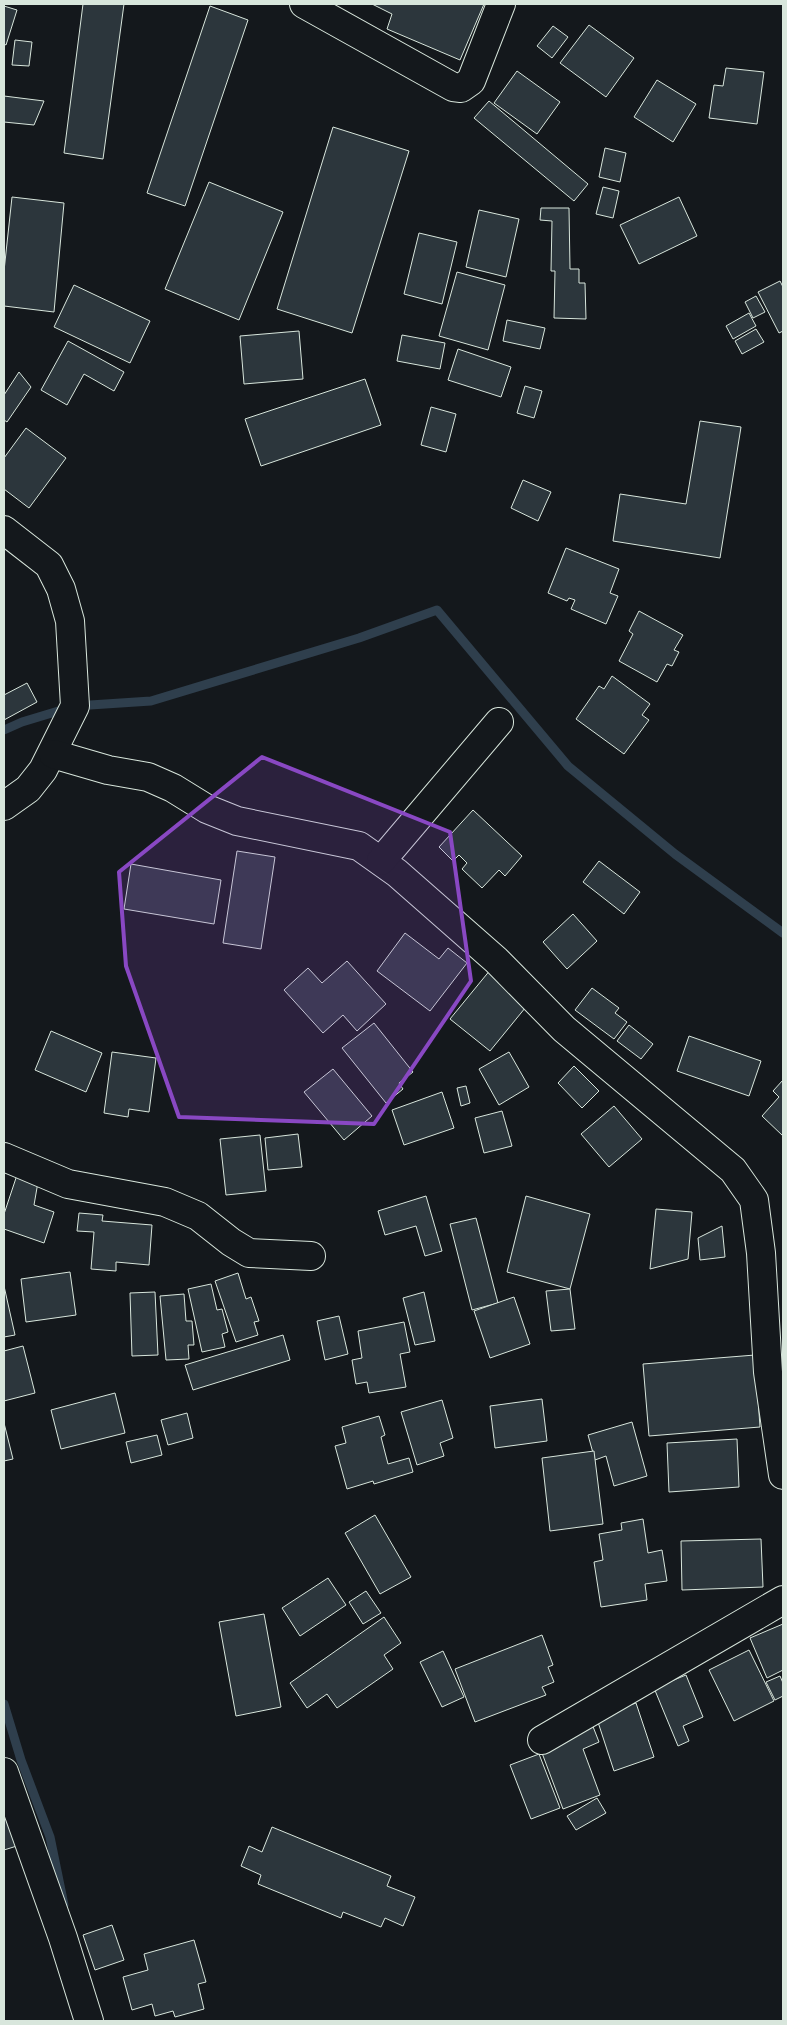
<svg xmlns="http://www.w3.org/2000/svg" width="787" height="2025" font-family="Lato,sans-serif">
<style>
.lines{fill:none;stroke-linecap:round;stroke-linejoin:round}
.stream{stroke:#2f3f4d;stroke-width:9}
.building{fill:#2c363c;stroke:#d8e6dc}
.street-casing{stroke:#d8e6dc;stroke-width:30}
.street{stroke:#14181c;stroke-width:28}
.marked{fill:#8948c3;fill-opacity:0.2;stroke:#8948c3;stroke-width:4;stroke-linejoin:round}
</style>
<rect width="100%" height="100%" fill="#14181c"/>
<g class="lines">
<g class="stream">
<path d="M4,730L22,722L75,706L151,701L359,638L437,610L568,766L675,854L783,933"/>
<path d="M4,1704L21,1760L50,1837L64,1905"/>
</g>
</g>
<g class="building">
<path d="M83,4H124L103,159L64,153Z"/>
<path d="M372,4H484L460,60L387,29L392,14Z"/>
<path d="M4,6L17,10L6,45L4,44Z"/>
<path d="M210,6L248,20L185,206L147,193Z"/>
<path d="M589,25L634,58L606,97L560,63Z"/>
<path d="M553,26L568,37L552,58L537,46Z"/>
<path d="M15,40L32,42L29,66L12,65Z"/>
<path d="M726,68L764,72L757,124L709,118L714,85L723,86Z"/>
<path d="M517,71L560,102L537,134L494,103Z"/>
<path d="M657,80L696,104L673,142L634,117Z"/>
<path d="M4,96L44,101L34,125L4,122Z"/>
<path d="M489,101L588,184L574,201L474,118Z"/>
<path d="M333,127L409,151L352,333L277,309Z"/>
<path d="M605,148L626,153L620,182L599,177Z"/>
<path d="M209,182L283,212L239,320L165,289Z"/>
<path d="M603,187L619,191L613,218L596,214Z"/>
<path d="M12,197L64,203L54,312L4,306V271Z"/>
<path d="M679,197L697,236L639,264L620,225Z"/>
<path d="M541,208H569L570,269H579V283H585L586,319L554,318L555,271H551L552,221L540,220Z"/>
<path d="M479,210L519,219L506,277L466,267Z"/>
<path d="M419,233L457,242L442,304L404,294Z"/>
<path d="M457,272L505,285L488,350L439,336Z"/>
<path d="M780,281L783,287V331L779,333L758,292Z"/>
<path d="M74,285L150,321L130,363L54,327Z"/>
<path d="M756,296L765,312L753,318L745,302Z"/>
<path d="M749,313L756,326L733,339L726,326Z"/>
<path d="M507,320L545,328L540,349L503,341Z"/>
<path d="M756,329L764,342L742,354L735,341Z"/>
<path d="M299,331L303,379L244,384L240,336Z"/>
<path d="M402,335L445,343L440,369L397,361Z"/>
<path d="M68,341L124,372L114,391L84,374L67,405L41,390Z"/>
<path d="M458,349L511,367L501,397L448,380Z"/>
<path d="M19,372L31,387L7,422L4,420V395Z"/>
<path d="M365,379L381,425L261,466L245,419Z"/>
<path d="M525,386L542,391L534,418L517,413Z"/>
<path d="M431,407L456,414L446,452L421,445Z"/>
<path d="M700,421L741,427L720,558L613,541L620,494L686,504Z"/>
<path d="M26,428L66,458L29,508L4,489V458Z"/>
<path d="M523,480L551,492L538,521L511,508Z"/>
<path d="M566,548L619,569L610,593L618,596L606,624L571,609L575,600L569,598L567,601L548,593Z"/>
<path d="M639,611L683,635L674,650L679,652L672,666L667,664L657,682L619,661L633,634L629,631Z"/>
<path d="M612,676L650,704L642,715L649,720L624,754L576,719L599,686L604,689Z"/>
<path d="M27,683L37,702L4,720V695Z"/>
<path d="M473,810L522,856L505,876L499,870L482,888L462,869L467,863L459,855L453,861L439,847Z"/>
<path d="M237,851L275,857L261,949L223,943Z"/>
<path d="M599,861L640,892L624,914L583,882Z"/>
<path d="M131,864L221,880L214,924L124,909Z"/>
<path d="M573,914L597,941L567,969L543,942Z"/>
<path d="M405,933L439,959L448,948L467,963L430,1011L377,971Z"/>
<path d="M347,961L386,1004L357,1031L343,1015L323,1033L284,990L308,968L322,983Z"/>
<path d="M491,969L530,1002L490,1051L450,1019Z"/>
<path d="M592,988L619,1008L615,1013L627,1022L614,1039L575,1010Z"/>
<path d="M374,1023L413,1072L399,1083L403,1089L386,1103L342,1048Z"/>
<path d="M629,1025L653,1044L641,1059L617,1041Z"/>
<path d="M51,1031L102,1053L86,1092L35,1070Z"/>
<path d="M689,1036L761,1061L749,1096L677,1071Z"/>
<path d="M112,1052L156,1058L149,1112L129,1109L128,1117L104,1113Z"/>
<path d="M509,1052L529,1087L499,1105L479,1069Z"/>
<path d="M574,1066L599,1091L582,1108L558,1083Z"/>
<path d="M333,1069L372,1116L344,1140L304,1092Z"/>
<path d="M783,1080V1136L762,1116L779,1097L773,1091Z"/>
<path d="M466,1086L470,1103L461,1106L457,1088Z"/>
<path d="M442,1092L454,1128L404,1145L392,1110Z"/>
<path d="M614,1106L642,1139L609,1167L581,1134Z"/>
<path d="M502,1111L512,1146L484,1153L475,1118Z"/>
<path d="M298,1134L302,1167L268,1170L265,1138Z"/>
<path d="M260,1135L266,1191L226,1195L220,1139Z"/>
<path d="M17,1175L38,1182L34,1205L54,1212L44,1243L4,1229V1214Z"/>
<path d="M426,1196L442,1251L425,1256L416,1226L385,1235L378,1211Z"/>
<path d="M526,1196L590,1214L570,1289L507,1272Z"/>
<path d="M656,1209L692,1212L688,1259L650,1269Z"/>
<path d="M79,1213L103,1215L102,1221L152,1225L149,1265L116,1262V1271L91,1269L94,1232L77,1231Z"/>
<path d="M476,1218L498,1303L472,1310L450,1224Z"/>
<path d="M722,1226L725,1257L700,1260L698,1238Z"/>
<path d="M70,1272L76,1315L26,1322L21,1279Z"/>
<path d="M238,1273L246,1299L251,1297L259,1321L254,1322L258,1335L236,1342L215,1281Z"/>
<path d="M211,1284L217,1310L222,1309L228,1332L222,1334L225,1347L202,1352L188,1289Z"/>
<path d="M4,1286L15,1335L4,1337Z"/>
<path d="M570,1289L575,1329L551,1331L546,1291Z"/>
<path d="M155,1292L158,1355L132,1356L130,1293Z"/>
<path d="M424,1292L435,1341L415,1345L403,1298Z"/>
<path d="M184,1294L186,1321H192L194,1345H188L189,1359L166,1360L160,1296Z"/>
<path d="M514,1297L530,1344L490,1358L474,1311Z"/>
<path d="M339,1316L348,1354L325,1360L317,1321Z"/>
<path d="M404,1322L410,1352L400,1354L406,1387L369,1393L367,1382L356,1384L352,1360L362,1358L358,1331Z"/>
<path d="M283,1335L290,1360L193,1390L185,1365Z"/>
<path d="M23,1346L35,1393L4,1401V1351Z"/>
<path d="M755,1355L760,1427L649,1436L643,1364Z"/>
<path d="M115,1393L125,1433L61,1449L51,1410Z"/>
<path d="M542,1399L547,1441L495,1448L490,1406Z"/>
<path d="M442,1400L453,1438L440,1443L444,1456L417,1465L401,1412Z"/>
<path d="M187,1413L193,1438L168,1445L161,1420Z"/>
<path d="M379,1416L385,1435L381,1437L388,1464L409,1458L413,1472L374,1484L373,1481L347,1489L335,1446L346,1443L342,1427Z"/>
<path d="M632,1422L647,1476L614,1486L606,1456L595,1460L588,1435Z"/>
<path d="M4,1423L13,1459L4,1461Z"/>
<path d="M157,1435L162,1455L131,1463L126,1442Z"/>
<path d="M737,1439L739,1487L669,1492L667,1443Z"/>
<path d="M594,1451L603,1524L550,1531L542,1458Z"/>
<path d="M375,1515L411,1577L380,1594L345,1533Z"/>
<path d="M643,1519L648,1553L662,1550L667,1581L645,1584L647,1600L601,1607L594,1562L603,1560L599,1534L622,1530L621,1523Z"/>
<path d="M761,1539L763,1587L682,1590L681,1541Z"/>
<path d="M328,1578L346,1605L300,1636L282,1608Z"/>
<path d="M366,1591L381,1613L363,1624L349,1602Z"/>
<path d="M264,1614L281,1707L236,1716L219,1622Z"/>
<path d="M384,1617L401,1643L384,1655L393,1669L337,1708L327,1694L307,1708L290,1683Z"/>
<path d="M783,1624V1670L767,1678L750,1638Z"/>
<path d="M542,1635L553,1665L548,1667L554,1682L542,1687L546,1695L475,1722L455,1669Z"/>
<path d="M749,1650L774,1701L734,1721L709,1670Z"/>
<path d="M443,1651L464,1697L442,1707L420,1662Z"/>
<path d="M686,1675L703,1717L683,1726L689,1741L678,1746L654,1688Z"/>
<path d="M780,1676L783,1683V1696L775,1700L766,1682Z"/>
<path d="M636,1703L654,1757L614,1771L596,1716Z"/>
<path d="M592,1724L599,1742L583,1749L600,1795L563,1809L539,1745Z"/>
<path d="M539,1754L560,1808L531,1819L510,1765Z"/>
<path d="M597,1798L606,1813L576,1830L567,1816Z"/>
<path d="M4,1811L20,1845L4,1850Z"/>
<path d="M272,1827L391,1876L387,1886L415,1897L403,1926L385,1918L381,1927L343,1912L341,1918L258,1884L261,1875L241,1866L249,1846L262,1852Z"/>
<path d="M112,1925L124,1960L95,1970L83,1935Z"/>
<path d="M194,1940L206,1982L198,1984L204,2009L175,2017L173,2011L155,2016L152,2004L132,2010L123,1977L148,1970L144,1954Z"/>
</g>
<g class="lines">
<defs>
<g id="street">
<path d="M304,4L453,87L461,88L471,81L501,4"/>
<path d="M4,530L49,565L61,589L70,621L75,706L43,770L28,789L4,806"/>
<path d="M53,754L108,770L148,777L173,788L207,809L237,821L359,846L397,873L496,960L564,1029L733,1170L754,1200L761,1253L768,1372L783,1475"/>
<path d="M381,861L499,722"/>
<path d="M4,1157L68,1184L165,1202L198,1216L231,1242L249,1253L311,1256"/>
<path d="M542,1740L783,1600"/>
<path d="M4,1772L63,1938L89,2021"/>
</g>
</defs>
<use href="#street" class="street-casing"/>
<use href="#street" class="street"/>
</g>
<path class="marked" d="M262,757L450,832L471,981L374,1124L179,1117L126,966L119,872Z"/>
<rect width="787" height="2025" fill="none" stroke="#d8e6dc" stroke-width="10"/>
</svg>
